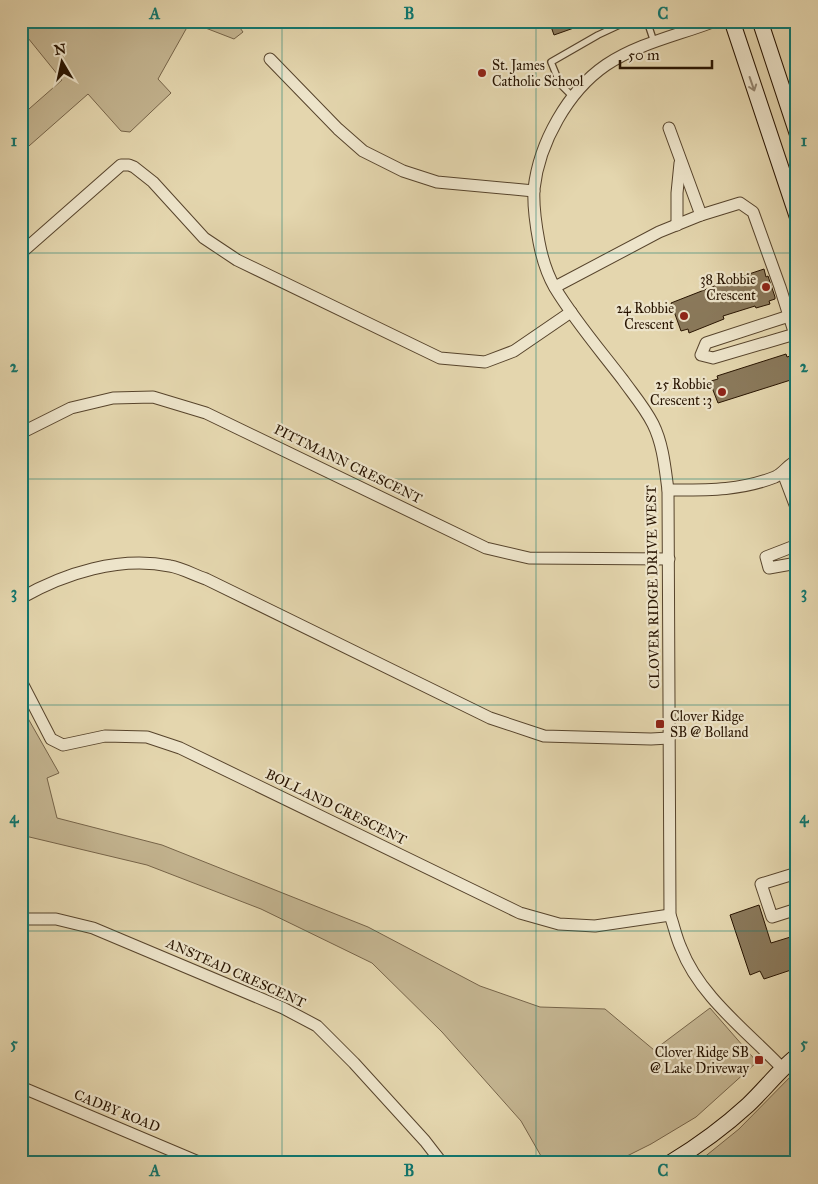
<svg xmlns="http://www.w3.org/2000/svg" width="818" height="1184" font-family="'IM FELL Great Primer',serif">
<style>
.green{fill:#c4b591;stroke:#766449}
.building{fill:#8a795b;stroke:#281401}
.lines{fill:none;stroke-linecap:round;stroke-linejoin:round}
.lane-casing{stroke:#57442c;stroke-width:8}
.street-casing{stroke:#57442c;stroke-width:13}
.secondary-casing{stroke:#281401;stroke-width:17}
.lane{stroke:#ede4ca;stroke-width:5.5}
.street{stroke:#ede4ca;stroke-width:11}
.secondary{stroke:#ede4ca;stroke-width:15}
.oneway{stroke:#948670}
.grid{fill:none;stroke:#0f766e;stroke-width:1;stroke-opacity:0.55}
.poi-dot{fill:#8f2418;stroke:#ede4ca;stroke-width:2}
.labels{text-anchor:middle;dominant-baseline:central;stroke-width:4.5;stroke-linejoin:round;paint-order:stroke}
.poi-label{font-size:14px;fill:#281401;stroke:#ede4ca;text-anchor:end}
.street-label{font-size:14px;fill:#281401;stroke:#ede4ca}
.neatline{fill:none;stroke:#0f766e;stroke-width:2}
.grid-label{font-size:16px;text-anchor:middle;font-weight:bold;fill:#0f766e}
</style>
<rect width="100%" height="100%" fill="#e4d6ae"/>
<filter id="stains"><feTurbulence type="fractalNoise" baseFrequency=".004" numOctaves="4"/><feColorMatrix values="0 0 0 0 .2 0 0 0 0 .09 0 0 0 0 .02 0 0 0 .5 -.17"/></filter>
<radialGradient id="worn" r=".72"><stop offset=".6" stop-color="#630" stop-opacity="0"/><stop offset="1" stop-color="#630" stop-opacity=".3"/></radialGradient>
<g class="green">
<path d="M21,21H235L243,32L234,39L190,22L158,79L171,93L130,132L121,131L88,94L21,153V116L62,80L28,38Z"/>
<path d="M21,706L59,773L47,778L57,818L162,845L368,927L480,986L540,1007L605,1009L654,1050L710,1008L757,1062L696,1117L651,1144L613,1163H545L521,1121L442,1032L372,963L261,909L147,865L21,835Z"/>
<path d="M797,1070V1163H697L739,1129Z"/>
</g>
<g class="building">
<path d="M549,21H588V23L554,35Z"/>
<path d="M764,269L766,277L768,276L775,297V299L769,301L770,304L756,308L755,306L723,316L724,319L689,333L688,329L681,331L671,303L717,285L716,282L739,275L740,277Z"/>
<path d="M786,354L787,357L793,355L797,368V378L718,403L711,385V381L718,379L717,376Z"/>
<path d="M759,905L771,943L797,935V968L764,979L760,971L750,975L730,915Z"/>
</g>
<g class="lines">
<defs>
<g id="lane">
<path d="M647,21L654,42"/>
<path d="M572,96L560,84L551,62L598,35L628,21"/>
</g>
<g id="street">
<path d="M715,21C679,35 639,43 606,65C568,91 539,143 534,189C533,206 536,226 539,242C542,258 547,274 555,288C575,321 600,350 623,380C633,394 645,408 653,424C663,444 665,468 668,490L670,915C674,926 676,937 681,948C700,997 747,1031 782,1068"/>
<path d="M270,59L338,129L363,151L403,171L437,182L534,191"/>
<path d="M669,128L701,215"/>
<path d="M677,225V193L680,163"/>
<path d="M21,253L121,165H129L134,167L153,182L204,238L237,260L440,358L485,362L514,351L571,312"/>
<path d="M555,287L659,232L701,215L740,203L753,212L780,287L797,341"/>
<path d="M789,316L706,343L701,355L713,358L795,334"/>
<path d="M21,433L71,408L113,398L153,397L206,413L486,548L529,558L669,559"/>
<path d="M783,473L797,510"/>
<path d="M668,490C707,490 739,491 775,477C784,473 788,464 797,461"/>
<path d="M797,545L766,557L769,568L797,563"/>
<path d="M21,598C65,573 119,556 170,566C182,568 194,575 206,579L490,718L544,736L651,739L669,738"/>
<path d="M21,681L51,739L63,745L105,736L147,737L180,748L520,913L559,924L595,926L670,915"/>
<path d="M797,873L761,884L772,917L797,909"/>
<path d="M21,919H56L93,928L283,1008L317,1026L354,1063L425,1141L442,1163"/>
<path d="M21,1087L201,1163"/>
</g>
<g id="secondary">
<path d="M732,21L797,216"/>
<path d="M760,21L797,133"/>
<path d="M670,1163C698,1146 724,1127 748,1105C765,1089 779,1070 797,1056"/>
</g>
</defs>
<use href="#lane" class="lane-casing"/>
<use href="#street" class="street-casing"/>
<use href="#secondary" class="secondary-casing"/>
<use href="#lane" class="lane"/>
<use href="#street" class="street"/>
<use href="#secondary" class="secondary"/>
</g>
<defs><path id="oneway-shaft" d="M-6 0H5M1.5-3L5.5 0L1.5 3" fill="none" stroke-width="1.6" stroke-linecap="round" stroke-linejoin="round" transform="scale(1.25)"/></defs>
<use class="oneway" href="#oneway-shaft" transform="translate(752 84) rotate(71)"/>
<path class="grid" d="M282,21V1163M536,21V1163M21,253H797M21,479H797M21,705H797M21,931H797"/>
<g class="poi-dot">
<circle cx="482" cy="73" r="5"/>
<circle cx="766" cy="287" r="5"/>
<circle cx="684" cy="316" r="5"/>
<circle cx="722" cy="392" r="5"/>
<rect x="655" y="719" width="10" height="10" rx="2.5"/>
<rect x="754" y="1055" width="10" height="10" rx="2.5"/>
</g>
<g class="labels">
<g class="poi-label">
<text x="492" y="65" text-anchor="start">St. James<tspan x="492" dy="16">Catholic School</tspan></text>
<text x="756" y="279">38 Robbie<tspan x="756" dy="16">Crescent</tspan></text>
<text x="674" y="308">24 Robbie<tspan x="674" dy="16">Crescent</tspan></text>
<text x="712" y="384">25 Robbie<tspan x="712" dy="16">Crescent :3</tspan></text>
<text x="670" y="716" text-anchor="start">Clover Ridge<tspan x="670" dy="16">SB @ Bolland</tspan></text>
<text x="749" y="1052">Clover Ridge SB<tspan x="749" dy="16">@ Lake Driveway</tspan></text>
</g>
<g class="street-label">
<text transform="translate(348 464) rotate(26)">PITTMANN CRESCENT</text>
<text transform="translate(653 587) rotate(-91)">CLOVER RIDGE DRIVE WEST</text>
<text transform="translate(336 807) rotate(26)">BOLLAND CRESCENT</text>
<text transform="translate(236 973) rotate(24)">ANSTEAD CRESCENT</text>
<text transform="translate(117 1111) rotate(22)">CADBY ROAD</text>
</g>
</g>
<rect width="818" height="1184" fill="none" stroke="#e4d6ae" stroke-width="55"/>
<g transform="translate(62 62) rotate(351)" stroke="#ede4ca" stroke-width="4" paint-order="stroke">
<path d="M0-4L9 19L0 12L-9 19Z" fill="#281401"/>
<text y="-8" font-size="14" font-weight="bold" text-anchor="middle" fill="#281401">N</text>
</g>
<path d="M620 60v8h92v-8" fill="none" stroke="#281401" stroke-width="2.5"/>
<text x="628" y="60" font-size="15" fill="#281401" stroke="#ede4ca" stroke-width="4" paint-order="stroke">50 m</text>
<rect x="28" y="28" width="762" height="1128" class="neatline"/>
<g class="grid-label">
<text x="155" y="19">A</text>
<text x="409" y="19">B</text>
<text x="663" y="19">C</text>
<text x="14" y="146">1</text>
<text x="804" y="146">1</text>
<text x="14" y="372">2</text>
<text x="804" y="372">2</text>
<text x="14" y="598">3</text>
<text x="804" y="598">3</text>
<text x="14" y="823">4</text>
<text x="804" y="823">4</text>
<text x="14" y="1049">5</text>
<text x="804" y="1049">5</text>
<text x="155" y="1176">A</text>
<text x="409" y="1176">B</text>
<text x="663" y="1176">C</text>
</g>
<rect width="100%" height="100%" filter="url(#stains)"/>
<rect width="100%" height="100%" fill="url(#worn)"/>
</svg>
